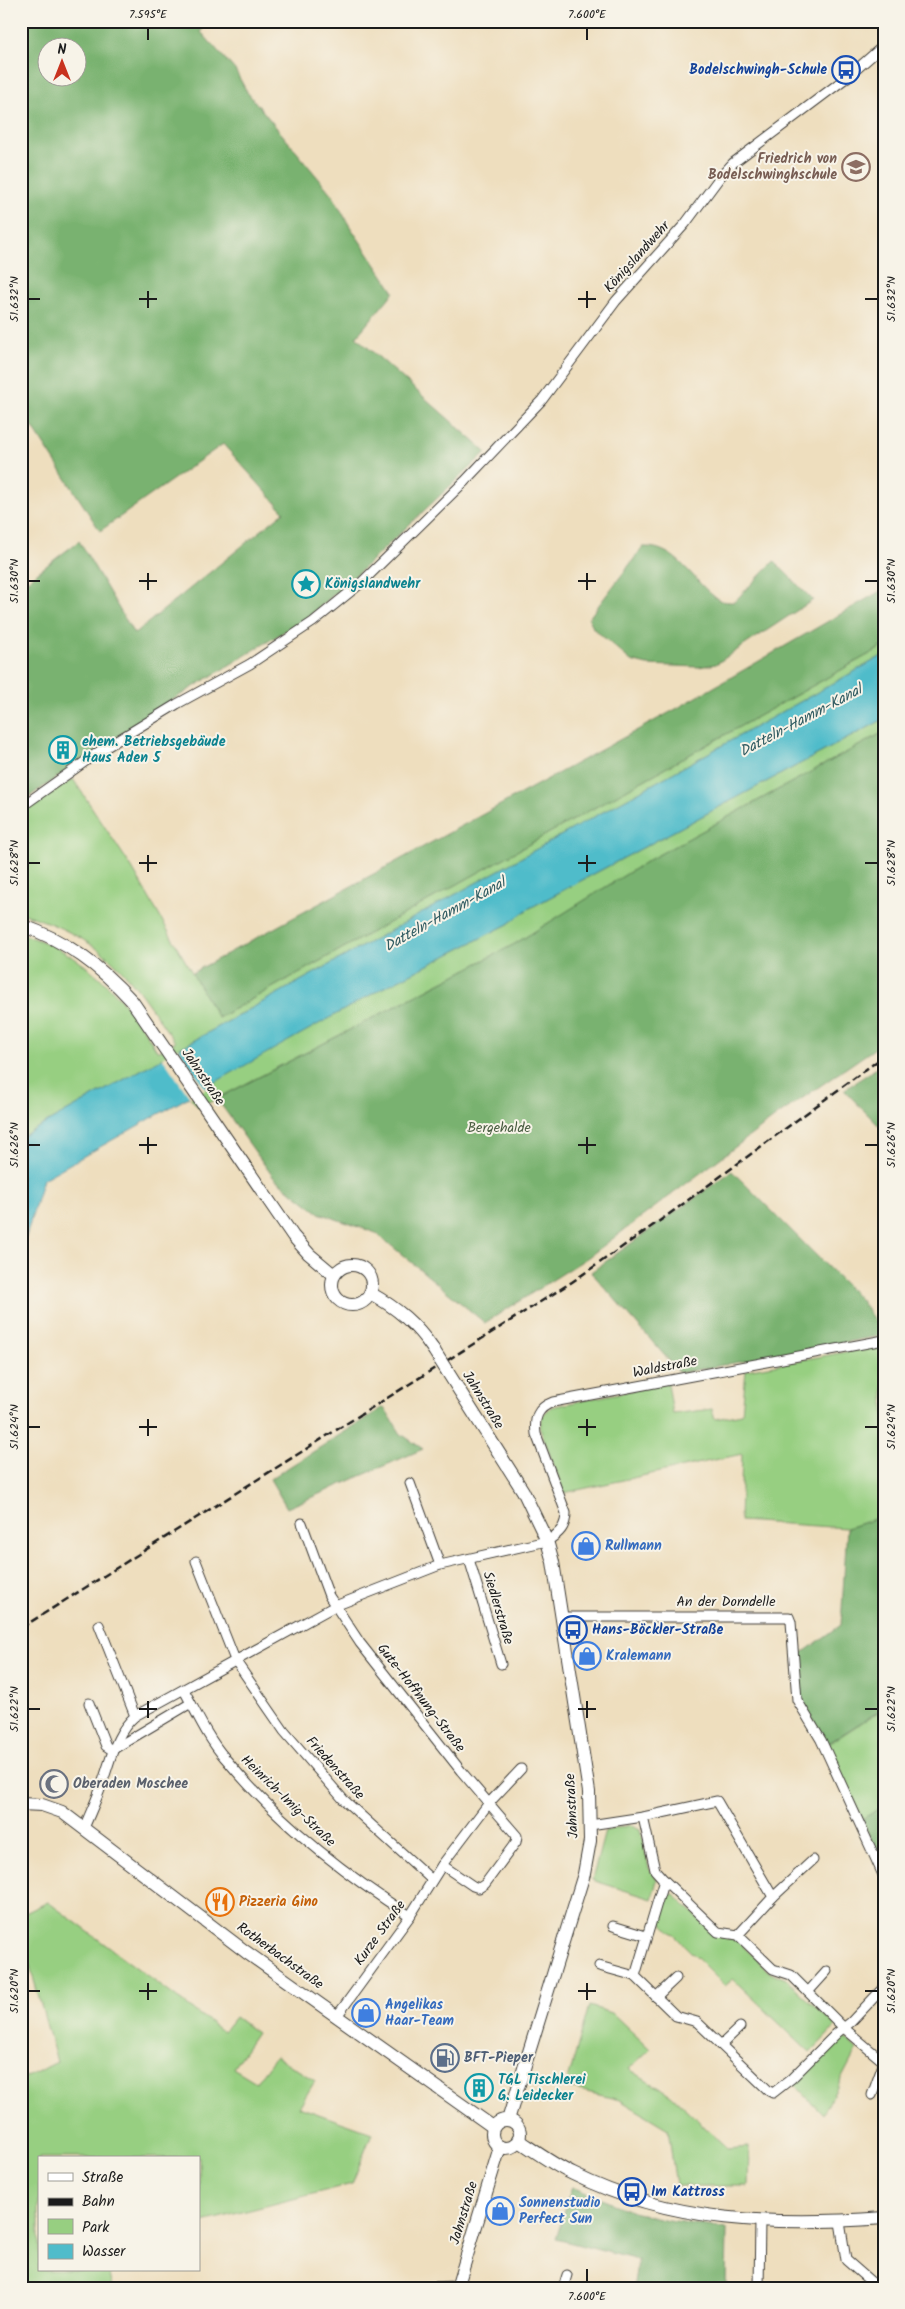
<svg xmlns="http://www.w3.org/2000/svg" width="905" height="2309" font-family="Kalam,sans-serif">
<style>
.green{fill:#97cf81;stroke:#5a764e}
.forest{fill:#79b26f;stroke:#4a6746;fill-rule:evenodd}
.water{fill:#50bcca;stroke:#366c73}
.pier{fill:#eedebe}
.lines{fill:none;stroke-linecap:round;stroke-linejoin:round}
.street-casing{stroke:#3c3934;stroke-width:11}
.secondary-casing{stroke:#3c3934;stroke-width:14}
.street{stroke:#fff;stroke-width:9}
.secondary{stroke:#fff;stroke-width:12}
.rail{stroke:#1c1c1c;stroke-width:2.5;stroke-dasharray:8 4;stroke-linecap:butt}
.secondary-bridge-casing{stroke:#3c3934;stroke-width:14;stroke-linecap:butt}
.secondary-bridge{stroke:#fff;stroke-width:12}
.ticks{fill:none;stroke:#1c1c1c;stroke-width:2}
.labels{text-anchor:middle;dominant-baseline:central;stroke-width:4;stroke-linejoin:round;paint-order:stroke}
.transit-label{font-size:14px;font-weight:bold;fill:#164399;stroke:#f7f3e8;text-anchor:start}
.education-label{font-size:14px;font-weight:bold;fill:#785e54;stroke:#f7f3e8;text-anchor:end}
.street-label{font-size:14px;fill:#1c1c1c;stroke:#f7f3e8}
.culture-label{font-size:14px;font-weight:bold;fill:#0d838f;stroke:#f7f3e8;text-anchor:start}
.park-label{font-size:14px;fill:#475b3f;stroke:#f7f3e8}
.shop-label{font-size:14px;font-weight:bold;fill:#366cbe;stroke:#f7f3e8;text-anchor:start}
.worship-label{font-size:14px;font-weight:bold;fill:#5b616d;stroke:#f7f3e8;text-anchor:start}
.food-label{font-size:14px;font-weight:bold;fill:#c56008;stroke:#f7f3e8;text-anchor:start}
.service-label{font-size:14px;font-weight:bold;fill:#4e5e75;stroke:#f7f3e8;text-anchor:start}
.water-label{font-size:15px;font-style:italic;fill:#315c62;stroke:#f7f3e8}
.neatline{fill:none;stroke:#1c1c1c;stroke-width:2}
.ticks-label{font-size:12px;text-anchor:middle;fill:#1c1c1c}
</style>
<rect width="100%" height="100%" fill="#f7f3e8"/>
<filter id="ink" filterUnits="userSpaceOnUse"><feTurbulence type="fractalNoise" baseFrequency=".02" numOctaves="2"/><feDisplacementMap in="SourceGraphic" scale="10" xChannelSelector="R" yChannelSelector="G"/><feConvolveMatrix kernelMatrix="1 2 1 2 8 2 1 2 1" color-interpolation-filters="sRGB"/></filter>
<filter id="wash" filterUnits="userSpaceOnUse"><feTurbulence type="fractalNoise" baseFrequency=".0096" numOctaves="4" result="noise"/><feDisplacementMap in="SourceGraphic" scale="20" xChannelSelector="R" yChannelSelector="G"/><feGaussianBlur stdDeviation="1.12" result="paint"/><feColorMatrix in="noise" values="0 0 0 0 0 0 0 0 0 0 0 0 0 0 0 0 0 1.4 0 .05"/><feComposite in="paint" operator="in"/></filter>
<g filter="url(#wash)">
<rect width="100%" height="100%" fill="#eedebe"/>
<g class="green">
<path d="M884,646V655L21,1137V934C87,953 123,996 158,1052L175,1042C158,1019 143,994 124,973C98,943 59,925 21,913V812L73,779L132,868L218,1018Z"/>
<path d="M884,719V732L649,860L513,945L199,1108L189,1096L381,989L508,924L528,909Z"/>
<path d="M884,1345V1516L847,1528L740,1521L742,1454L564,1493L540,1428L542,1416L551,1407L668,1383L673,1414L712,1409L715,1419L742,1414L746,1370Z"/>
<path d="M884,1708V1806L862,1819L827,1745Z"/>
<path d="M630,1825L640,1830L649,1868L657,1880L652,1899L592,1880L605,1831Z"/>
<path d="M673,1894L718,1936L738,1941L768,1971L786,1979L836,2026L810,2053L733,1979L725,1986L657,1918L663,1895Z"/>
<path d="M48,1902L223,2032L235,2017L257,2033L233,2068L256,2082L276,2056L315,2081L299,2107L372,2133L352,2184L199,2223V2158H39V2270H109L113,2288H21V2080L57,2062L21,1934V1915Z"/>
<path d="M589,2006L612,2013L650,2049L629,2069L671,2095L728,2149L749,2147L748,2186H676L668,2129L620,2100L566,2087Z"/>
<path d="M842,2035L857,2049L823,2114L793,2083Z"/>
</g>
<g class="forest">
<path d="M21,21H206L201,32L235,70L247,92L333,196L349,225L394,292L356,337L486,452L354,577L308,617L174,699L21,802V585L79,541L134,634L284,512L223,444L100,531L21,409V327L24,324L21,322ZM48,48H78V78H48Z"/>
<path d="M643,547C678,545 693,583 719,600C723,602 730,602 734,602L774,561L813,600L716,664L699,667L647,665L631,661L593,628L589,618Z"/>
<path d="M884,589V646L218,1018L192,973L676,709Z"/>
<path d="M884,732V1042L778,1115L587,1258L485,1323L376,1233L319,1213L274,1178L217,1099L513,945L649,860Z"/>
<path d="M884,1063V1131L844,1090Z"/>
<path d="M732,1171L860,1299L884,1335L680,1373L591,1272Z"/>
<path d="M384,1407L401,1434L423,1449L287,1508L270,1479Z"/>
<path d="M884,1516V1708L827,1744L800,1697L798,1656L841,1625L847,1528Z"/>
<path d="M884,1806V1876L862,1819Z"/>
<path d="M572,2187L633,2212L668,2220L727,2229L726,2288H633L638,2260L556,2239Z"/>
</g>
<path class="water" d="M884,655V719L528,909L508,924L381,989L43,1179L21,1254V1137Z"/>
<path class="pier" d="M178,1048L206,1089L190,1098L162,1057Z"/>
</g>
<g filter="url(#ink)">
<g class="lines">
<defs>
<g id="street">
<path d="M21,807L100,751L177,704L250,664L313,622L360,584L465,481L542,400L616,301L685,224L720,177L733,163L850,75L884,45"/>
<path d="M410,1483L440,1565"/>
<path d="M302,1523L329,1596L360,1643L461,1771L517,1836L516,1842L485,1884L479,1888L473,1886L442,1865"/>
<path d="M469,1559L501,1664"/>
<path d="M196,1561L235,1660L284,1731L343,1799L432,1880"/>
<path d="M562,1617H789L791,1622L797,1700L821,1740L884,1877"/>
<path d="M99,1625L135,1716"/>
<path d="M184,1690C196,1712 208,1739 225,1758C277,1821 341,1872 410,1916"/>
<path d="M89,1703L106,1746L112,1750"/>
<path d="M112,1750L191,1703"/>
<path d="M590,1825L643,1817"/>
<path d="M84,1828C91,1811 99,1795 104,1778C112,1755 116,1733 135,1716L335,1606L440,1565L547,1541C559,1534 566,1527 566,1513L536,1434C534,1418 537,1408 553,1402L884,1340"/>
<path d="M664,1880L635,1976L676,2016L697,2022L769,2091L773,2093L791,2079L837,2033L851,2022L884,1987"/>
<path d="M773,1897L813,1860"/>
<path d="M613,1926L646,1936"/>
<path d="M738,1935L773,1897L717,1801L643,1817L655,1870L664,1880L718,1932L738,1935L773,1969L791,1975L844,2028L884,2062"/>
<path d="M599,1966L635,1976"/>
<path d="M808,1992L827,1971"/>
<path d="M656,1997L676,1978"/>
<path d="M337,2016L410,1916L442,1865L489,1803L521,1769"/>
<path d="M721,2045L740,2027"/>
<path d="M872,2095L884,2062"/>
<path d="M840,2222L846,2260L878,2288"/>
<path d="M396,2288L458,2286"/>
<path d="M563,2288L567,2275"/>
<path d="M759,2288L760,2221"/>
</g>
<g id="secondary">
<path d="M21,925C67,941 100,966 132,1001L293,1236L309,1254L334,1275"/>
<circle cx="352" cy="1285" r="20"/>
<path d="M370,1293C397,1308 416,1324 433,1349"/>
<path d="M447,1371L523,1491L547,1541L553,1562L589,1792L590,1841L584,1874L508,2120"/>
<path d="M21,1804L42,1805L62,1812L246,1952L493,2127"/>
<circle cx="506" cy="2134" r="14"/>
<path d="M518,2140C536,2152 554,2165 573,2174C671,2223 777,2226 884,2218"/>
<path d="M457,2288L500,2147"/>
</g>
</defs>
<use href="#street" class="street-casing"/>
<use href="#secondary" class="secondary-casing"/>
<use href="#street" class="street"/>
<use href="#secondary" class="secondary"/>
<path class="rail" d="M21,1628L572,1282L668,1215L884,1056"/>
<defs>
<path id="secondary-bridge" d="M433,1349L447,1371"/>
</defs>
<use href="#secondary-bridge" class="secondary-bridge-casing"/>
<use href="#secondary-bridge" class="secondary-bridge"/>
</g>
</g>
<path class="ticks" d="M148,28V40M587,28V40M148,291V308M587,291V308M28,299H40M139,299H157M578,299H596M865,299H878M148,573V590M587,573V590M28,581H40M139,581H157M578,581H596M865,581H878M148,855V872M587,855V872M28,863H40M139,863H157M578,863H596M865,863H878M148,1137V1154M587,1137V1154M28,1145H40M139,1145H157M578,1145H596M865,1145H878M148,1419V1436M587,1419V1436M28,1427H40M139,1427H157M578,1427H596M865,1427H878M148,1701V1718M587,1701V1718M28,1709H40M139,1709H157M578,1709H596M865,1709H878M148,1983V2000M587,1983V2000M28,1991H40M139,1991H157M578,1991H596M865,1991H878M587,2269V2282"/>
<defs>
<symbol id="bus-ring" viewBox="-11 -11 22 22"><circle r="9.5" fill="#f7f3e8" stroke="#1a4fb4" stroke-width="1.5"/><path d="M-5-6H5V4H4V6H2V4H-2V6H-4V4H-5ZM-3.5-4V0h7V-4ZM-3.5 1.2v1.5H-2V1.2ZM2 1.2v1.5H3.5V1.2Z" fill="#1a4fb4"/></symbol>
<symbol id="school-ring" viewBox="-11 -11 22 22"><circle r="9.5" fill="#f7f3e8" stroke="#8d6e63" stroke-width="1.5"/><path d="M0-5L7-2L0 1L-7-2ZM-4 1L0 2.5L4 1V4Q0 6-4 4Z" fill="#8d6e63"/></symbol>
<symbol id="sight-ring" viewBox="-11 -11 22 22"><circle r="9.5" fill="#f7f3e8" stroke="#0f9aa8" stroke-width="1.5"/><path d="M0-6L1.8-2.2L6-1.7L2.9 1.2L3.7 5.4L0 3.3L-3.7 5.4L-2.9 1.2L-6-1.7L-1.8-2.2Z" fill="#0f9aa8"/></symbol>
<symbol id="building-ring" viewBox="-11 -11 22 22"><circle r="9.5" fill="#f7f3e8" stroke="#0f9aa8" stroke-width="1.5"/><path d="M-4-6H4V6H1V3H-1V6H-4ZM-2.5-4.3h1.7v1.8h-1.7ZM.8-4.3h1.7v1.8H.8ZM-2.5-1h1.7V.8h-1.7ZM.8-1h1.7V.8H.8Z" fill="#0f9aa8"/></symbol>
<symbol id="shop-ring" viewBox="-11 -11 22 22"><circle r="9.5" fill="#f7f3e8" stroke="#3f7fe0" stroke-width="1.5"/><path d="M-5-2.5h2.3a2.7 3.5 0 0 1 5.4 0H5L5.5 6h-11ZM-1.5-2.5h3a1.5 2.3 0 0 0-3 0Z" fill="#3f7fe0"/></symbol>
<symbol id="mosque-ring" viewBox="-11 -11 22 22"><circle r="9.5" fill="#f7f3e8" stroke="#6b7280" stroke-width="1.5"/><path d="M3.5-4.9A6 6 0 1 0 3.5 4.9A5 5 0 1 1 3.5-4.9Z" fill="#6b7280"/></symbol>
<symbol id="restaurant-ring" viewBox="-11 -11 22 22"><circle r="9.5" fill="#f7f3e8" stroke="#e8710a" stroke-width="1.5"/><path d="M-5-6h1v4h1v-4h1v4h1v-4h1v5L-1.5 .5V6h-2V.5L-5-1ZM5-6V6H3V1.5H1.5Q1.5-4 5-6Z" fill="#e8710a"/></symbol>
<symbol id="fuel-ring" viewBox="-11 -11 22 22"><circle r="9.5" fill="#f7f3e8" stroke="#5c6f8a" stroke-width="1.5"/><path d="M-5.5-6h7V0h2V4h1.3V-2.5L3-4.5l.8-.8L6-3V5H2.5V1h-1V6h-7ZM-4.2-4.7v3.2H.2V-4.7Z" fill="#5c6f8a"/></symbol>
</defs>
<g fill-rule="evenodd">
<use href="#bus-ring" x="830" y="54" width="32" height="32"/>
<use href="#school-ring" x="840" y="151" width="32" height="32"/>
<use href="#sight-ring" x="290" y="568" width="32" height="32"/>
<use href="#building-ring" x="47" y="734" width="32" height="32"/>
<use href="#shop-ring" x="570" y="1530" width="32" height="32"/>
<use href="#bus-ring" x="557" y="1614" width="32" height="32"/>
<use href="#shop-ring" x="571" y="1640" width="32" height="32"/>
<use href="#mosque-ring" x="38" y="1768" width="32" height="32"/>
<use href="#restaurant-ring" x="204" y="1886" width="32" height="32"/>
<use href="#shop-ring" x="350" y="1997" width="32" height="32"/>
<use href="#fuel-ring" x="429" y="2042" width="32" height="32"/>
<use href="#building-ring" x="463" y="2072" width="32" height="32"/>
<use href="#bus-ring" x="616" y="2176" width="32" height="32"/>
<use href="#shop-ring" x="484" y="2195" width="32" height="32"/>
</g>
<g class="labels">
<g class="transit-label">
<text x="827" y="70" text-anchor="end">Bodelschwingh-Schule</text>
<text x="592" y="1630">Hans-Böckler-Straße</text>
<text x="651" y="2192">Im Kattross</text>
</g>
<g class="education-label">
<text x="837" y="159">Friedrich von<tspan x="837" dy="16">Bodelschwinghschule</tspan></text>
</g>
<g class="street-label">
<text transform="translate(637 257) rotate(-48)">Königslandwehr</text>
<text transform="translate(203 1077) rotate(56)">Jahnstraße</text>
<text transform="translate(665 1367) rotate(-11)">Waldstraße</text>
<text transform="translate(483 1400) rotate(58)">Jahnstraße</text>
<text x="726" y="1602">An der Dorndelle</text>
<text transform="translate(498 1608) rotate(73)">Siedlerstraße</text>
<text transform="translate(421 1698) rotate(52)">Gute-Hoffnung-Straße</text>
<text transform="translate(335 1768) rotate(48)">Friedenstraße</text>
<text transform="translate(288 1801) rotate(44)">Heinrich-Imig-Straße</text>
<text transform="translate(572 1806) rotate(-93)">Jahnstraße</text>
<text transform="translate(380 1933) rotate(-54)">Kurze Straße</text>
<text transform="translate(280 1956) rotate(36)">Rotherbachstraße</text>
<text transform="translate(464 2213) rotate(-73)">Jahnstraße</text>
</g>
<g class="culture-label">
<text x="325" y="584">Königslandwehr</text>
<text x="82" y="742">ehem. Betriebsgebäude<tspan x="82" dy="16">Haus Aden 5</tspan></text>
<text x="498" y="2080">TGL Tischlerei<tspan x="498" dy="16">G. Leidecker</tspan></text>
</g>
<g class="park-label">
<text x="499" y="1128">Bergehalde</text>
</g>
<g class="shop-label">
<text x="605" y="1546">Rullmann</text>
<text x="606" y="1656">Kralemann</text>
<text x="385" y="2005">Angelikas<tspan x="385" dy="16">Haar-Team</tspan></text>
<text x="519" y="2203">Sonnenstudio<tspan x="519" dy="16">Perfect Sun</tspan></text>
</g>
<g class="worship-label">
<text x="73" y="1784">Oberaden Moschee</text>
</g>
<g class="food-label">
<text x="239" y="1902">Pizzeria Gino</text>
</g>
<g class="service-label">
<text x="464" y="2058">BFT-Pieper</text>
</g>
<g class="water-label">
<text transform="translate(801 721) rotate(-28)">Datteln-Hamm-Kanal</text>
<text transform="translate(445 915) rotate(-29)">Datteln-Hamm-Kanal</text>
</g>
</g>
<rect width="905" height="2309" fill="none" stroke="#f7f3e8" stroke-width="55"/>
<rect x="38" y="2156" width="162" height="115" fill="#f7f3e8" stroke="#9f9d96"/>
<rect x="48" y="2173" width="25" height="8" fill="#ffffff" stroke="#9f9d96"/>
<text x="82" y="2182" font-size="15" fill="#1c1c1c">Straße</text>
<rect x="48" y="2198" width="25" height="8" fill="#1c1c1c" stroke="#9f9d96"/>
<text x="82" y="2206" font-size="15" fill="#1c1c1c">Bahn</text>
<rect x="48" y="2219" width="25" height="15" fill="#97cf81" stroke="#9f9d96"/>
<text x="82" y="2232" font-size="15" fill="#1c1c1c">Park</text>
<rect x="48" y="2244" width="25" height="15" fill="#50bcca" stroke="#9f9d96"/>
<text x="82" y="2256" font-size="15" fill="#1c1c1c">Wasser</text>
<g transform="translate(62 62)"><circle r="24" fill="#f7f3e8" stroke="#9f9d96"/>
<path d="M0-4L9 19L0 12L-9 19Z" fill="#c8321e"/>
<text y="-8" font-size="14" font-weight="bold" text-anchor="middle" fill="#1c1c1c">N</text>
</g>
<rect x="28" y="28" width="850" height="2254" class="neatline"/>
<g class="ticks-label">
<text x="148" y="18">7.595°E</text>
<text x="587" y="18">7.600°E</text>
<text transform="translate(14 299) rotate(-90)" y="4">51.632°N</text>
<text transform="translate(891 299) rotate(-90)" y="4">51.632°N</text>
<text transform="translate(14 581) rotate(-90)" y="4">51.630°N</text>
<text transform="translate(891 581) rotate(-90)" y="4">51.630°N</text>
<text transform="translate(14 863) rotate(-90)" y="4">51.628°N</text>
<text transform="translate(891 863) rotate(-90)" y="4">51.628°N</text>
<text transform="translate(14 1145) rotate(-90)" y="4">51.626°N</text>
<text transform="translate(891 1145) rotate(-90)" y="4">51.626°N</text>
<text transform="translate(14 1427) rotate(-90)" y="4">51.624°N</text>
<text transform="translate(891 1427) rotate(-90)" y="4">51.624°N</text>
<text transform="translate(14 1709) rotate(-90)" y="4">51.622°N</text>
<text transform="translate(891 1709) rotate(-90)" y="4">51.622°N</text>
<text transform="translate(14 1991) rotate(-90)" y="4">51.620°N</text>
<text transform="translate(891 1991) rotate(-90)" y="4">51.620°N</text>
<text x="587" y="2300">7.600°E</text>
</g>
</svg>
